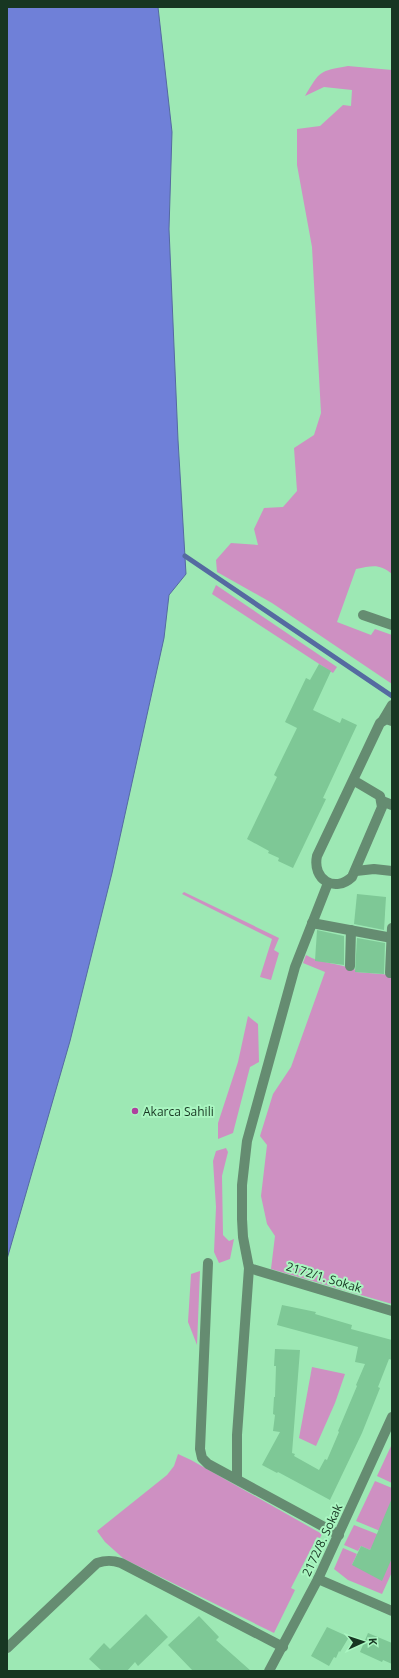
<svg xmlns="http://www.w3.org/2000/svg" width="399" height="1678" font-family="'Open Sans',sans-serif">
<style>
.green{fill:#ce90c2}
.water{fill:#6f80d8;stroke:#556aa1}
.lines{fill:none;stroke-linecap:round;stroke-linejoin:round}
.stream{stroke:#556aa1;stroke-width:5}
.building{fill:#7ec896}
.minor{stroke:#658c71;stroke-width:10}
.poi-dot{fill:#ae409e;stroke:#aaf6c1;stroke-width:1.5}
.labels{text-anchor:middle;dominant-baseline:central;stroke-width:4;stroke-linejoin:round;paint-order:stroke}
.poi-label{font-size:12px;fill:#173622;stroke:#aaf6c1;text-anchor:start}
.street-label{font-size:12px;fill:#173622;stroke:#aaf6c1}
</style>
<rect width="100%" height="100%" fill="#9de8b4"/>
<g class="green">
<path d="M348,66L392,70V574C379,563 372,566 356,569L337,622L371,635L375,629L392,635V684L272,603L217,572L216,560L231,543L258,545L254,529L264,508L283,507L297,491L294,448L314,435L321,413L312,247L297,165V129L320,126L343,105L351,106L352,90L324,87L305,96C320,71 319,71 348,66Z"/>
<path d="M216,585L337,667L333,673L212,594Z"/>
<path d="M184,892L279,938L274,950L279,953L271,980L260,977L272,939L182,894Z"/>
<path d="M306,955C321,964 339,963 356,970V972L392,975V1304L271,1269L275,1236L267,1224L261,1196L267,1145L260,1136L273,1094L291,1067L325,972L303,963Z"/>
<path d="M248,1016L258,1024L259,1062L250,1067L233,1133L218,1139V1123L238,1062Z"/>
<path d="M226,1148L228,1152L222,1176L223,1235L229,1241L234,1239L230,1259L219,1263L214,1252L216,1207L213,1161L216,1151Z"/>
<path d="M200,1271L197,1345L188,1322L191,1274Z"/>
<path d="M312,1367L345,1374L335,1403L316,1446L299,1438Z"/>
<path d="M391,1446H392V1483L377,1476Z"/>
<path d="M178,1454L191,1460L322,1534L320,1538L317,1537L291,1588L295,1590L274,1633L124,1559L105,1542L97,1531L167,1475L174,1466Z"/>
<path d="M375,1481L392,1488V1536L356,1521Z"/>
<path d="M354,1525L392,1540V1572L382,1594L348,1580L334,1569L343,1548L357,1554L352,1565L377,1551L371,1548L370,1550L361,1546L358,1551L344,1545Z"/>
</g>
<path class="water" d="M7,7H158L172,132L169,229L178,440L186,574L169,595L164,638L112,873L70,1041L7,1259Z"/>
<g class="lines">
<path class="stream" d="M185,556L392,696"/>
</g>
<g class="building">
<path d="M319,664L331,671L313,710L340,723L342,718L357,725L323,798L326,799L293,868L278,861L279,858L268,853L269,851L247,839L277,777L274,775L297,728L285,722L306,678L310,680Z"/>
<path d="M357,894L386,897L384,930L354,924Z"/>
<path d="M317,930L344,936V965L315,961Z"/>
<path d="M357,938L385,943L384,974L355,972Z"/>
<path d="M282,1305L316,1312L315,1314L352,1325L351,1329L392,1340V1360L389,1359L378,1387L380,1388L362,1433L330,1500L278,1472L277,1473L262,1465L280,1432L273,1431L275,1415L273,1414L274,1397H275L276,1366H274L275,1349L300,1350L292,1453L295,1454L294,1456L319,1470L325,1459L327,1460L339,1432L338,1431L357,1386L356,1385L365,1364L355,1362L358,1347L277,1325Z"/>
<path d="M392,1498V1558L382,1581L352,1565L361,1546L370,1550L371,1548Z"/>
<path d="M146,1614L168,1637L138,1666L135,1662L127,1671H102L89,1659L104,1643L110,1649Z"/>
<path d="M199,1616L219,1637L216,1640L251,1671H193L168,1645Z"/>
<path d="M327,1627L349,1637L340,1652L339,1651L336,1658L334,1657L329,1666L311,1656Z"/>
<path d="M368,1633L392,1643V1664L383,1660L382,1662L360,1652Z"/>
</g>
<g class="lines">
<g class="minor">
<path d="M363,615L392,625"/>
<path d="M383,720L392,705"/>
<path d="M353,780L380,796L382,807L352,877C335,893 312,880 317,856L380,723L386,719L392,721"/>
<path d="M382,801L392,805"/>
<path d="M356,871L374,869L392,871"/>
<path d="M312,923L392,938"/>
<path d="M350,966L351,930"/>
<path d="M390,973L392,928"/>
<path d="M208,1263L200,1449L202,1458L208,1464L339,1535"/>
<path d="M249,1268L392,1311"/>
<path d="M237,1479V1435L249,1268L243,1237L242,1219V1185L247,1141L295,967L328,883"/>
<path d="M318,1579L392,1611"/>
<path d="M7,1648L97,1563C106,1560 112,1560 121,1563L283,1647"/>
<path d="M269,1671L318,1579L392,1417"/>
</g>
</g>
<circle class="poi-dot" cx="135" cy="1111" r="4"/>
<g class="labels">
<g class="poi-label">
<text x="143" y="1111">Akarca Sahili</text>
</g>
<g class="street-label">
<text transform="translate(324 1277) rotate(17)">2172/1. Sokak</text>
<text transform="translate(322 1540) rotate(-65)">2172/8. Sokak</text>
</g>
</g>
<rect width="399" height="1678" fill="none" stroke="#173622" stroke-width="16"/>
<g transform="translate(363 1642) rotate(87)" stroke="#aaf6c1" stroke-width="3" paint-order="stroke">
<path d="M0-3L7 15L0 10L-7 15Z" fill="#173622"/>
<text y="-6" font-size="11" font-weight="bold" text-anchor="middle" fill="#173622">K</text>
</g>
</svg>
